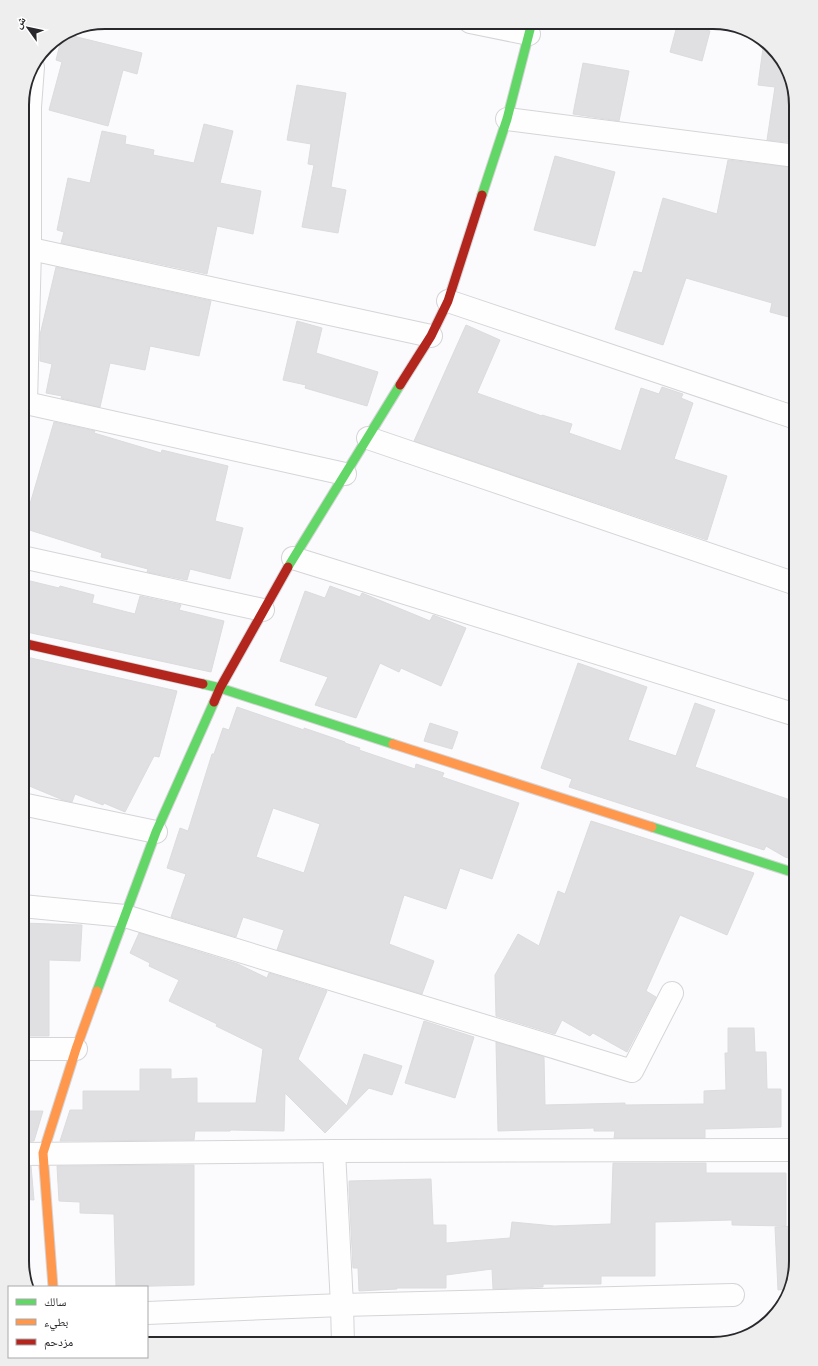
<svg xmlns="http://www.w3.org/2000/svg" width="818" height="1366" font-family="'Titillium Web','Noto Naskh Arabic',sans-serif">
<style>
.building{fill:#e0e0e3;stroke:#dcdcdf;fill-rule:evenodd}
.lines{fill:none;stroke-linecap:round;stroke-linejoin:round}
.street-casing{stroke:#d5d5d7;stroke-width:24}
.fast-casing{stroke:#d5d5d7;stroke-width:11}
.slow-casing{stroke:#d5d5d7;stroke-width:11}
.jam-casing{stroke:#d5d5d7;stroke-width:11}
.street{stroke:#fefeff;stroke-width:22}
.fast{stroke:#63d668;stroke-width:9}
.slow{stroke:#ff974d;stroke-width:9}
.jam{stroke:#b3261e;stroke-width:9}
.rim{fill:none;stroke:#29282c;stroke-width:2}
</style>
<rect width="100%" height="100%" fill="#fbfafd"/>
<g class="building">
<path d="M678,22L710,31L702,61L670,52Z"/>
<path d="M65,34L142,53L137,74L123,70L108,126L49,110L62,62L56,60L62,36Z"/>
<path d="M764,41L788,68L796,105V143L767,140L775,87L758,85Z"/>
<path d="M583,63L629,71L619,121L573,114Z"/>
<path d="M297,85L346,93L331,187L346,190L338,233L302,227L314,165L308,164L311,144L287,140Z"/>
<path d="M204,124L233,131L220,183L261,191L253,234L217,226L207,274L61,243L64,232L57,230L68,178L90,183L102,131L126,136L125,144L154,150L153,155L194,163Z"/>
<path d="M555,156L615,172L595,246L534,230Z"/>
<path d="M728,160L796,168V319L770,312L772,303L686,278L663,345L615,329L634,271L642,273L663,198L717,214Z"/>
<path d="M56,267L211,301L199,356L150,346L145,370L110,363L100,407L61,398L62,396L46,393L52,364L40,361V335Z"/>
<path d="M297,321L322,328L316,353L378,372L367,406L305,388L306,385L283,380Z"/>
<path d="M466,325L500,340L477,393L542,416V415L572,424L569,433L621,451L641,388L659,394L662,387L683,394L681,398L693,403L674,459L727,476L707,540L414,441Z"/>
<path d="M54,422L95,431L94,433L161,453L162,450L228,466L215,521L243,528L230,579L190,569L187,580L147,572L148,569L101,557L102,553L23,528Z"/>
<path d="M22,579L59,588L60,586L94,595L92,603L135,614L140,596L181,605L179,610L224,621L211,672L22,631Z"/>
<path d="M330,586L360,597L362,593L430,621L433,615L466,628L441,686L401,668L399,672L380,663L356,718L315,705L328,677L280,661L305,591L325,598Z"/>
<path d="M22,656L177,691L159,757L154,756L125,812L104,803L103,805L75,794L72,802L63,800L22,783Z"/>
<path d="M578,663L647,687L628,740L676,756L695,703L715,710L695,767L796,802V860L785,857L766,846L764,850L569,787L572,779L541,768Z"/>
<path d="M237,707L304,730V728L345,742V743L360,748L359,750L415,769L416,764L444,773L442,777L519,803L492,879L460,868L446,909L404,895L389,944L434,961L422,994L277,950L284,930L243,917L236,937L171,917L186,874L167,868L180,828L188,831L212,754H214L223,728L229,730ZM273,808L320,824L304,873L256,857Z"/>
<path d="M430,723L458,732L452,749L424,741Z"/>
<path d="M591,821L754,873L727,935L680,915L646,991L656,997L627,1052L593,1033L590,1036L562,1020L555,1034L496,1016L495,975L518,934L539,946L558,891L565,894Z"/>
<path d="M22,923L82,925L80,961L49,960V1036H22Z"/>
<path d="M139,933L238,964L267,978L269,973L327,991L298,1059L347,1106L364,1054L402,1066L392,1095L369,1088L325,1133L285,1093L284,1131L231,1130L230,1131H195L194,1140L60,1141L70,1110H83V1091H140V1069H171V1079L197,1078V1103H256L263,1049L216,1026L217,1024L169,1001L179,980L149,966L150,963L130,953Z"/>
<path d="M424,1021L474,1037L455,1098L405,1083Z"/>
<path d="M728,1028H754L755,1052H766L767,1089H781V1127L705,1129V1138H614L615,1131H594V1128L498,1131L496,1042L544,1057L545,1105L625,1103V1105L704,1104V1091L726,1090L725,1053H728Z"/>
<path d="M22,1111H43L34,1141L22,1142Z"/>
<path d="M613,1163H706V1173H786V1226L732,1225V1220L655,1222V1276H601V1284H543V1287L493,1289L492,1269L446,1275V1288H397V1289L359,1291L358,1268H353L349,1190V1181L431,1179L433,1225H446V1243L510,1238L512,1222L554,1226L611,1224Z"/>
<path d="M194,1165V1285L116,1287L114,1214L80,1213V1202L59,1201L57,1166Z"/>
<path d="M22,1166H31L34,1200L22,1199Z"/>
<path d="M796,1226V1261L787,1289L778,1290L775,1227Z"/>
</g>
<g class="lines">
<defs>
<g id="street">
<path d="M470,22L529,34"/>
<path d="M33,67L30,107V249L26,403L345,474"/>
<path d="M507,119L796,156"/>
<path d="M22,247L431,336"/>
<path d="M448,301L796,418"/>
<path d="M368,438L796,584"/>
<path d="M22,557L263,610"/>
<path d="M293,558L796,715"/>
<path d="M22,804L156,832"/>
<path d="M22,906L125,916L632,1071L672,993"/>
<path d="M22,1049H76"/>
<path d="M334,1151L342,1305L343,1344"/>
<path d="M22,1154L334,1151L796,1150"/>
<path d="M147,1313L342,1305L733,1295"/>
</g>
<g id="fast">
<path d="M482,195L507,119L532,22"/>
<path d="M288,567L400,385"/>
<path d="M203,684L220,688L393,744"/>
<path d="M652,827L795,873"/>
<path d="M97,991L156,832L214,702"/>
</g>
<g id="slow">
<path d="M393,744L652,827"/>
<path d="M53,1287L43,1153L76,1049L97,991"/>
</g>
<g id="jam">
<path d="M400,385L431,336L448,301L482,195"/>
<path d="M22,643L203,684"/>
<path d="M214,702L220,688L288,567"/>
</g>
</defs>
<use href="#street" class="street-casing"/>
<use href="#fast" class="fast-casing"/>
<use href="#slow" class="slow-casing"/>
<use href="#jam" class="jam-casing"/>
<use href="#street" class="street"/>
<use href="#fast" class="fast"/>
<use href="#slow" class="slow"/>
<use href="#jam" class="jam"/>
</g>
<path d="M0 0H818V1366H0ZM105 29H713A76 76 0 0 1 789 105V1261A76 76 0 0 1 713 1337H105A76 76 0 0 1 29 1261V105A76 76 0 0 1 105 29Z" fill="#eee" fill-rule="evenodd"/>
<path class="rim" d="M105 29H713A76 76 0 0 1 789 105V1261A76 76 0 0 1 713 1337H105A76 76 0 0 1 29 1261V105A76 76 0 0 1 105 29Z"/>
<rect x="8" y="1286" width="140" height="72" fill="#ffffff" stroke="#a9a9ab"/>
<rect x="16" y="1299" width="20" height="6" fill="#63d668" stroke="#a9a9ab"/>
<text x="44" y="1306" font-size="12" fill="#29282c">سالك</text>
<rect x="16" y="1319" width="20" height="6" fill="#ff974d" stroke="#a9a9ab"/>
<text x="44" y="1326" font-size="12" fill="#29282c">بطيء</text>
<rect x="16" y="1339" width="20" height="6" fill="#b3261e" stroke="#a9a9ab"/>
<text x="44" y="1346" font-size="12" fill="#29282c">مزدحم</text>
<g transform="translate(28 28) rotate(303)" stroke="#ffffff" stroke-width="3" paint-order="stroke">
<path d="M0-3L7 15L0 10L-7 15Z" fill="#29282c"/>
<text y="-6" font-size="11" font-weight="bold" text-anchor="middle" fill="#29282c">ش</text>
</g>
</svg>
